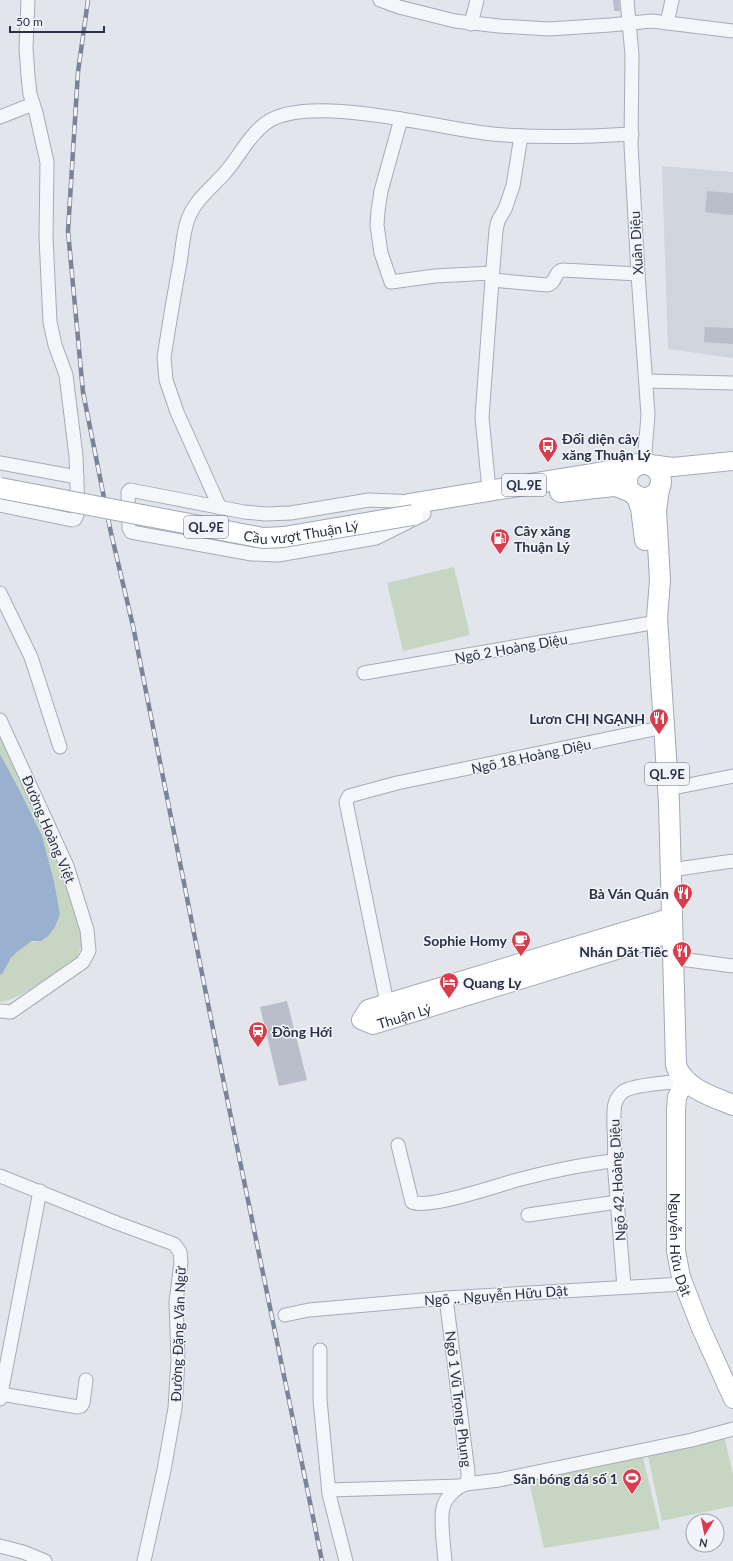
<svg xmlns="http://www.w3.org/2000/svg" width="733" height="1561" font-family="Lato,sans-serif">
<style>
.built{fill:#d0d4de}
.green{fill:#c6d6c2}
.water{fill:#9ab0cf}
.building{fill:#b9beca}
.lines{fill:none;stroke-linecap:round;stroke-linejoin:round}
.street-casing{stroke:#a6abb7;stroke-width:15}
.secondary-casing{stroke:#a6abb7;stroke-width:20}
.primary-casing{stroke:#a0a8b9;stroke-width:22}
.street{stroke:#f5f6f9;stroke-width:13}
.secondary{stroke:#fff;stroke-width:18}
.primary{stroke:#fff;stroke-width:20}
.rail-casing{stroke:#7a8397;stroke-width:4.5}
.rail{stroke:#f2f4f9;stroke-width:3;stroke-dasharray:9;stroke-linecap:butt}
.primary-bridge-casing{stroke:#a0a8b9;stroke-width:22;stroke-linecap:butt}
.primary-bridge{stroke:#fff;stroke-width:20}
.labels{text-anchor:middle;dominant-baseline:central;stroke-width:3;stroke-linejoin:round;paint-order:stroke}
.shield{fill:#f2f4f9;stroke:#656c7b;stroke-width:1}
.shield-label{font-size:13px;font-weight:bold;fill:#283145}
.street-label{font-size:14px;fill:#283145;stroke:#f2f4f9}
.poi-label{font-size:14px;font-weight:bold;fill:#283145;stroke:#f2f4f9;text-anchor:end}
</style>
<rect width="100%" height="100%" fill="#e2e5ec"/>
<path class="built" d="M662,166L733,172V358L668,349Z"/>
<g class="green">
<path d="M454,567L470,635L403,651L387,583Z"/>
<path d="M0,729L64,875L81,933V947L77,957C59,969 19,1001 0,1002V975C6,971 7,964 11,959C17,948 29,941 41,941L60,914L54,881L42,836L21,793L0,754Z"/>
<path d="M724,1436L733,1474V1506L662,1521L647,1452Z"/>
<path d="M642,1453L660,1529L544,1548L528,1477Z"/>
</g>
<path class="water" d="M0,754L21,793L42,836L54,881L60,914L55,927L48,936L41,941H32L18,951L11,958L3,973L0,975Z"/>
<g class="building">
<path d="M613,0H619L620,11H614Z"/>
<path d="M707,191L733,193V215L705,212Z"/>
<path d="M705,327L733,328V344L704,342Z"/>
<path d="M287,1001L307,1080L279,1086L260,1007Z"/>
</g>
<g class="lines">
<defs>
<g id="street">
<path d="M380,0L399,7L455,21L499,26L549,29L610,25L652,21L733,31"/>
<path d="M627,0L632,55L631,145L638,274L648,415L644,464"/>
<path d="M667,23L672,0"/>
<path d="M471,24L477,0"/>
<path d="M0,117L33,104"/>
<path d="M401,119L381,191L378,211L377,225L381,253L391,282L435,276L492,273"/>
<path d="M492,280L547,285C557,283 554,271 563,270L638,274"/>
<path d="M646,381L733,383"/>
<path d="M0,463L77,477"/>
<path d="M489,490L482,417L492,280L496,230L498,221L505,209L513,186L521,136"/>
<path d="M417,502L369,500L291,513L266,514L244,512L130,490L128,492L129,528L131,532L252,554L278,555L376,538L424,514"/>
<path d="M0,505L72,520L75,519L78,512L76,456L66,375L55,345L50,322L46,237L47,162L36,113L30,94L28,76L26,48L28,0"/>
<path d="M220,508L177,412L166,380L164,357C169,326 174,294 180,263C182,250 183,235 187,222C193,202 210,189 223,175C238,159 248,136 266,123C308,92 440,129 492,134C539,138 584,137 632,134"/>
<path d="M0,593L31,657L60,747"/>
<path d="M364,673L657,622"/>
<path d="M0,720L67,866L87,930L89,951L83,962L11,1012L0,1011"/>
<path d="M668,789L733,776"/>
<path d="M671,870L733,861"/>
<path d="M673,958L733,966"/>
<path d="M387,1003L346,802L349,796L397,783L664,727"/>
<path d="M398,1145L412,1202C428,1210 501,1184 521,1179C552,1171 583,1164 614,1161"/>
<path d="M0,1176L117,1223L174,1244L180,1252L181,1262L176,1302L178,1360L175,1408L164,1470L144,1561"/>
<path d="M528,1215L617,1202"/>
<path d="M624,1287L614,1161C616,1144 613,1128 614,1112C614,1104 617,1096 624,1091C633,1085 672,1082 685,1081"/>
<path d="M285,1315L309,1310L446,1298L683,1284"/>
<path d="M320,1350V1400L329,1494L346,1561"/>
<path d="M1,1394L78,1407L81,1406L83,1403L86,1380"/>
<path d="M0,1399L40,1191"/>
<path d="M466,1484L499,1480L692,1440L733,1429"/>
<path d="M329,1490L460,1486"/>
<path d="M0,1546L23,1552L45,1561"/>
<path d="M445,1561C444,1549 440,1518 443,1508C445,1498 456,1487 466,1484L468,1479V1472L446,1298"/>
</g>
<g id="secondary">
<path d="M650,464L673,467L733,461"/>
<path id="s1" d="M672,917L387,1003L368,1009L361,1020L373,1025L672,933"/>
<path id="s2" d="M685,1081L677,1097L676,1110V1251L681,1277L700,1326L733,1399"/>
</g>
<g id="primary">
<circle cx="644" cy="481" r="17"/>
<path d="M659,489L656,511L660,580L657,618L669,803L676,1065C683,1088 713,1097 733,1105"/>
<path d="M560,492L613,486L619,487L631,492"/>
<path d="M636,495L641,508L645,540"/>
<path d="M409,504L610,471L638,464"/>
</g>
</defs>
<use href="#street" class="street-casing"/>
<use href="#secondary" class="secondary-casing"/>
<use href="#primary" class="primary-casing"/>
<use href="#street" class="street"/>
<use href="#secondary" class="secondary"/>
<use href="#primary" class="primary"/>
<defs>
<path id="rail" d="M88,0L78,72L68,231L83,392L111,533L133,626L218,1054L322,1561"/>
</defs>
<use href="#rail" class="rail-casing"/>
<use href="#rail" class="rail"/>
<defs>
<g id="primary-bridge">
<path id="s3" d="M0,488L263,538L284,537L413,515"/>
</g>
</defs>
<use href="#primary-bridge" class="primary-bridge-casing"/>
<use href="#primary-bridge" class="primary-bridge"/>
</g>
<defs>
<symbol id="bus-pin" viewBox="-11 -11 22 30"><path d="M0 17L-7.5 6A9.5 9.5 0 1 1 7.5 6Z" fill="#db3c4b" stroke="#f2f4f9"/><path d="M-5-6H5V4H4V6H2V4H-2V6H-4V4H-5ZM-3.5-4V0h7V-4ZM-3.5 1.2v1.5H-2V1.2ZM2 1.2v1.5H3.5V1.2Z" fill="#fff"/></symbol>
<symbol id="fuel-pin" viewBox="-11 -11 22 30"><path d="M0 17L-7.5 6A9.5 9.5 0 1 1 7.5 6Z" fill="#db3c4b" stroke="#f2f4f9"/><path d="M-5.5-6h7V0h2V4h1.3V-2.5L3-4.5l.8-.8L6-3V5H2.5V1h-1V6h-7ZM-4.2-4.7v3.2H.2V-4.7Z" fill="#fff"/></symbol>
<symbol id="restaurant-pin" viewBox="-11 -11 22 30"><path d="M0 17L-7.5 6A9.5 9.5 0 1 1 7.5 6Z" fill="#db3c4b" stroke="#f2f4f9"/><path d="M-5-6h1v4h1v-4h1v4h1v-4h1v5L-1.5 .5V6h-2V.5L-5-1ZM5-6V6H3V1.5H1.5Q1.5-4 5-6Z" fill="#fff"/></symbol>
<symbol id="cafe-pin" viewBox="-11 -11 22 30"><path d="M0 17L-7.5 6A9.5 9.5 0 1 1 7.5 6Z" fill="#db3c4b" stroke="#f2f4f9"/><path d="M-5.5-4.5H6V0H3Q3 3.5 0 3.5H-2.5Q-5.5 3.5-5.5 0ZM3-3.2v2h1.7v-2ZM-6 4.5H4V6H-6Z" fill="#fff"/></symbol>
<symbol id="hotel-pin" viewBox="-11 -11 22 30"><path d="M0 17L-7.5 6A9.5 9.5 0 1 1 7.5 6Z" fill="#db3c4b" stroke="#f2f4f9"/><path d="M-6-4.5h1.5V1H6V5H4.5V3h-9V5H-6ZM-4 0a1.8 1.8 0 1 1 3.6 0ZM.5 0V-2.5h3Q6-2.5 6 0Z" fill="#fff"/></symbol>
<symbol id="station-pin" viewBox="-11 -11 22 30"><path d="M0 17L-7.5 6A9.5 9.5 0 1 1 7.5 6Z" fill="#db3c4b" stroke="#f2f4f9"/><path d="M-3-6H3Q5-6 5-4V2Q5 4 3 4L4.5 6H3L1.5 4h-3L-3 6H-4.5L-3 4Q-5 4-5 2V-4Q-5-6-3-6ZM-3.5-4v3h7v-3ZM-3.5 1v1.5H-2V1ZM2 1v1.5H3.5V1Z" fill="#fff"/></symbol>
<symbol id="stadium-pin" viewBox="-11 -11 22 30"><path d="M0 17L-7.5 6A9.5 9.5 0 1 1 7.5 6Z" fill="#db3c4b" stroke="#f2f4f9"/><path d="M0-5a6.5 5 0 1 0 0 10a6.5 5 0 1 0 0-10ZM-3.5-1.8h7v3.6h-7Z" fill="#fff"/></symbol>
</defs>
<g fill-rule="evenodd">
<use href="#bus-pin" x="537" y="435" width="22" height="30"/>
<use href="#fuel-pin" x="489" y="527" width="22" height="30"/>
<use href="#restaurant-pin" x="648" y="707" width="22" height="30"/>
<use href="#restaurant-pin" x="672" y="882" width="22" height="30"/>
<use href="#cafe-pin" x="510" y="929" width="22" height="30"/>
<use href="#restaurant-pin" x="671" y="940" width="22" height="30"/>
<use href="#hotel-pin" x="438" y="971" width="22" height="30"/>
<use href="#station-pin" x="247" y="1020" width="22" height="30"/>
<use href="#stadium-pin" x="621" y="1467" width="22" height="30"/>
</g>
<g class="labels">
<g class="shield">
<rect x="502" y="474" width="44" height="22" rx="3"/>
<rect x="184" y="516" width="44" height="22" rx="3"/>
<rect x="645" y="763" width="44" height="22" rx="3"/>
</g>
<g class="shield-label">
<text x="524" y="485">QL.9E</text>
<text x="206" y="527">QL.9E</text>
<text x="667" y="774">QL.9E</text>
</g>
<g class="street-label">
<text transform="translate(636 243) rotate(-93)">Xuân Diệu</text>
<text stroke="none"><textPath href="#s3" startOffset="306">Cầu vượt Thuận Lý</textPath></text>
<text transform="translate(511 648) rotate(-10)">Ngõ 2 Hoàng Diệu</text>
<text transform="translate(531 756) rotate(-12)">Ngõ 18 Hoàng Diệu</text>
<text transform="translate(49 829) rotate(67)">Đường Hoàng Việt</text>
<text stroke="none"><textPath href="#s1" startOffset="376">Thuận Lý</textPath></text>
<text transform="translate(617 1180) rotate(-93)">Ngõ 42 Hoàng Diệu</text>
<text stroke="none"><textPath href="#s2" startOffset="166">Nguyễn Hữu Dật</textPath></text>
<text transform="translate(496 1295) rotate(-4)">Ngõ .. Nguyễn Hữu Dật</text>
<text transform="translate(178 1334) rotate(-88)">Đường Đặng Văn Ngữ</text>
<text transform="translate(459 1399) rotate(83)">Ngõ 1 Vũ Trọng Phụng</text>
</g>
<g class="poi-label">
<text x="562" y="438" text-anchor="start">Đối diện cây<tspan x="562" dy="16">xăng Thuận Lý</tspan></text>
<text x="514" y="530" text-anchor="start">Cây xăng<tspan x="514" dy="16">Thuận Lý</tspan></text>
<text x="645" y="718">Lươn CHỊ NGẠNH</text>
<text x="669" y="893">Bà Ván Quán</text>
<text x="507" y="940">Sophie Homy</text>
<text x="668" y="951">Nhán Dăt Tiêc</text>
<text x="463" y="982" text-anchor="start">Quang Ly</text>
<text x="272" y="1031" text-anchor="start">Đồng Hới</text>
<text x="618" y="1478">Sân bóng đá số 1</text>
</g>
</g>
<g transform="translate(705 1533) rotate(190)"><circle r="19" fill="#f2f4f9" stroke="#a1a6b1"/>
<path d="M0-3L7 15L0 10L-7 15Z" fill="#db3c4b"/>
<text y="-6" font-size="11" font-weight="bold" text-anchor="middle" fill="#283145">N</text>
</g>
<path d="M10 26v6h94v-6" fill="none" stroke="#283145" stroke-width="2"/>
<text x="16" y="26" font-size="12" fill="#283145" stroke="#f2f4f9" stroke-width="3" paint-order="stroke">50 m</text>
</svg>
